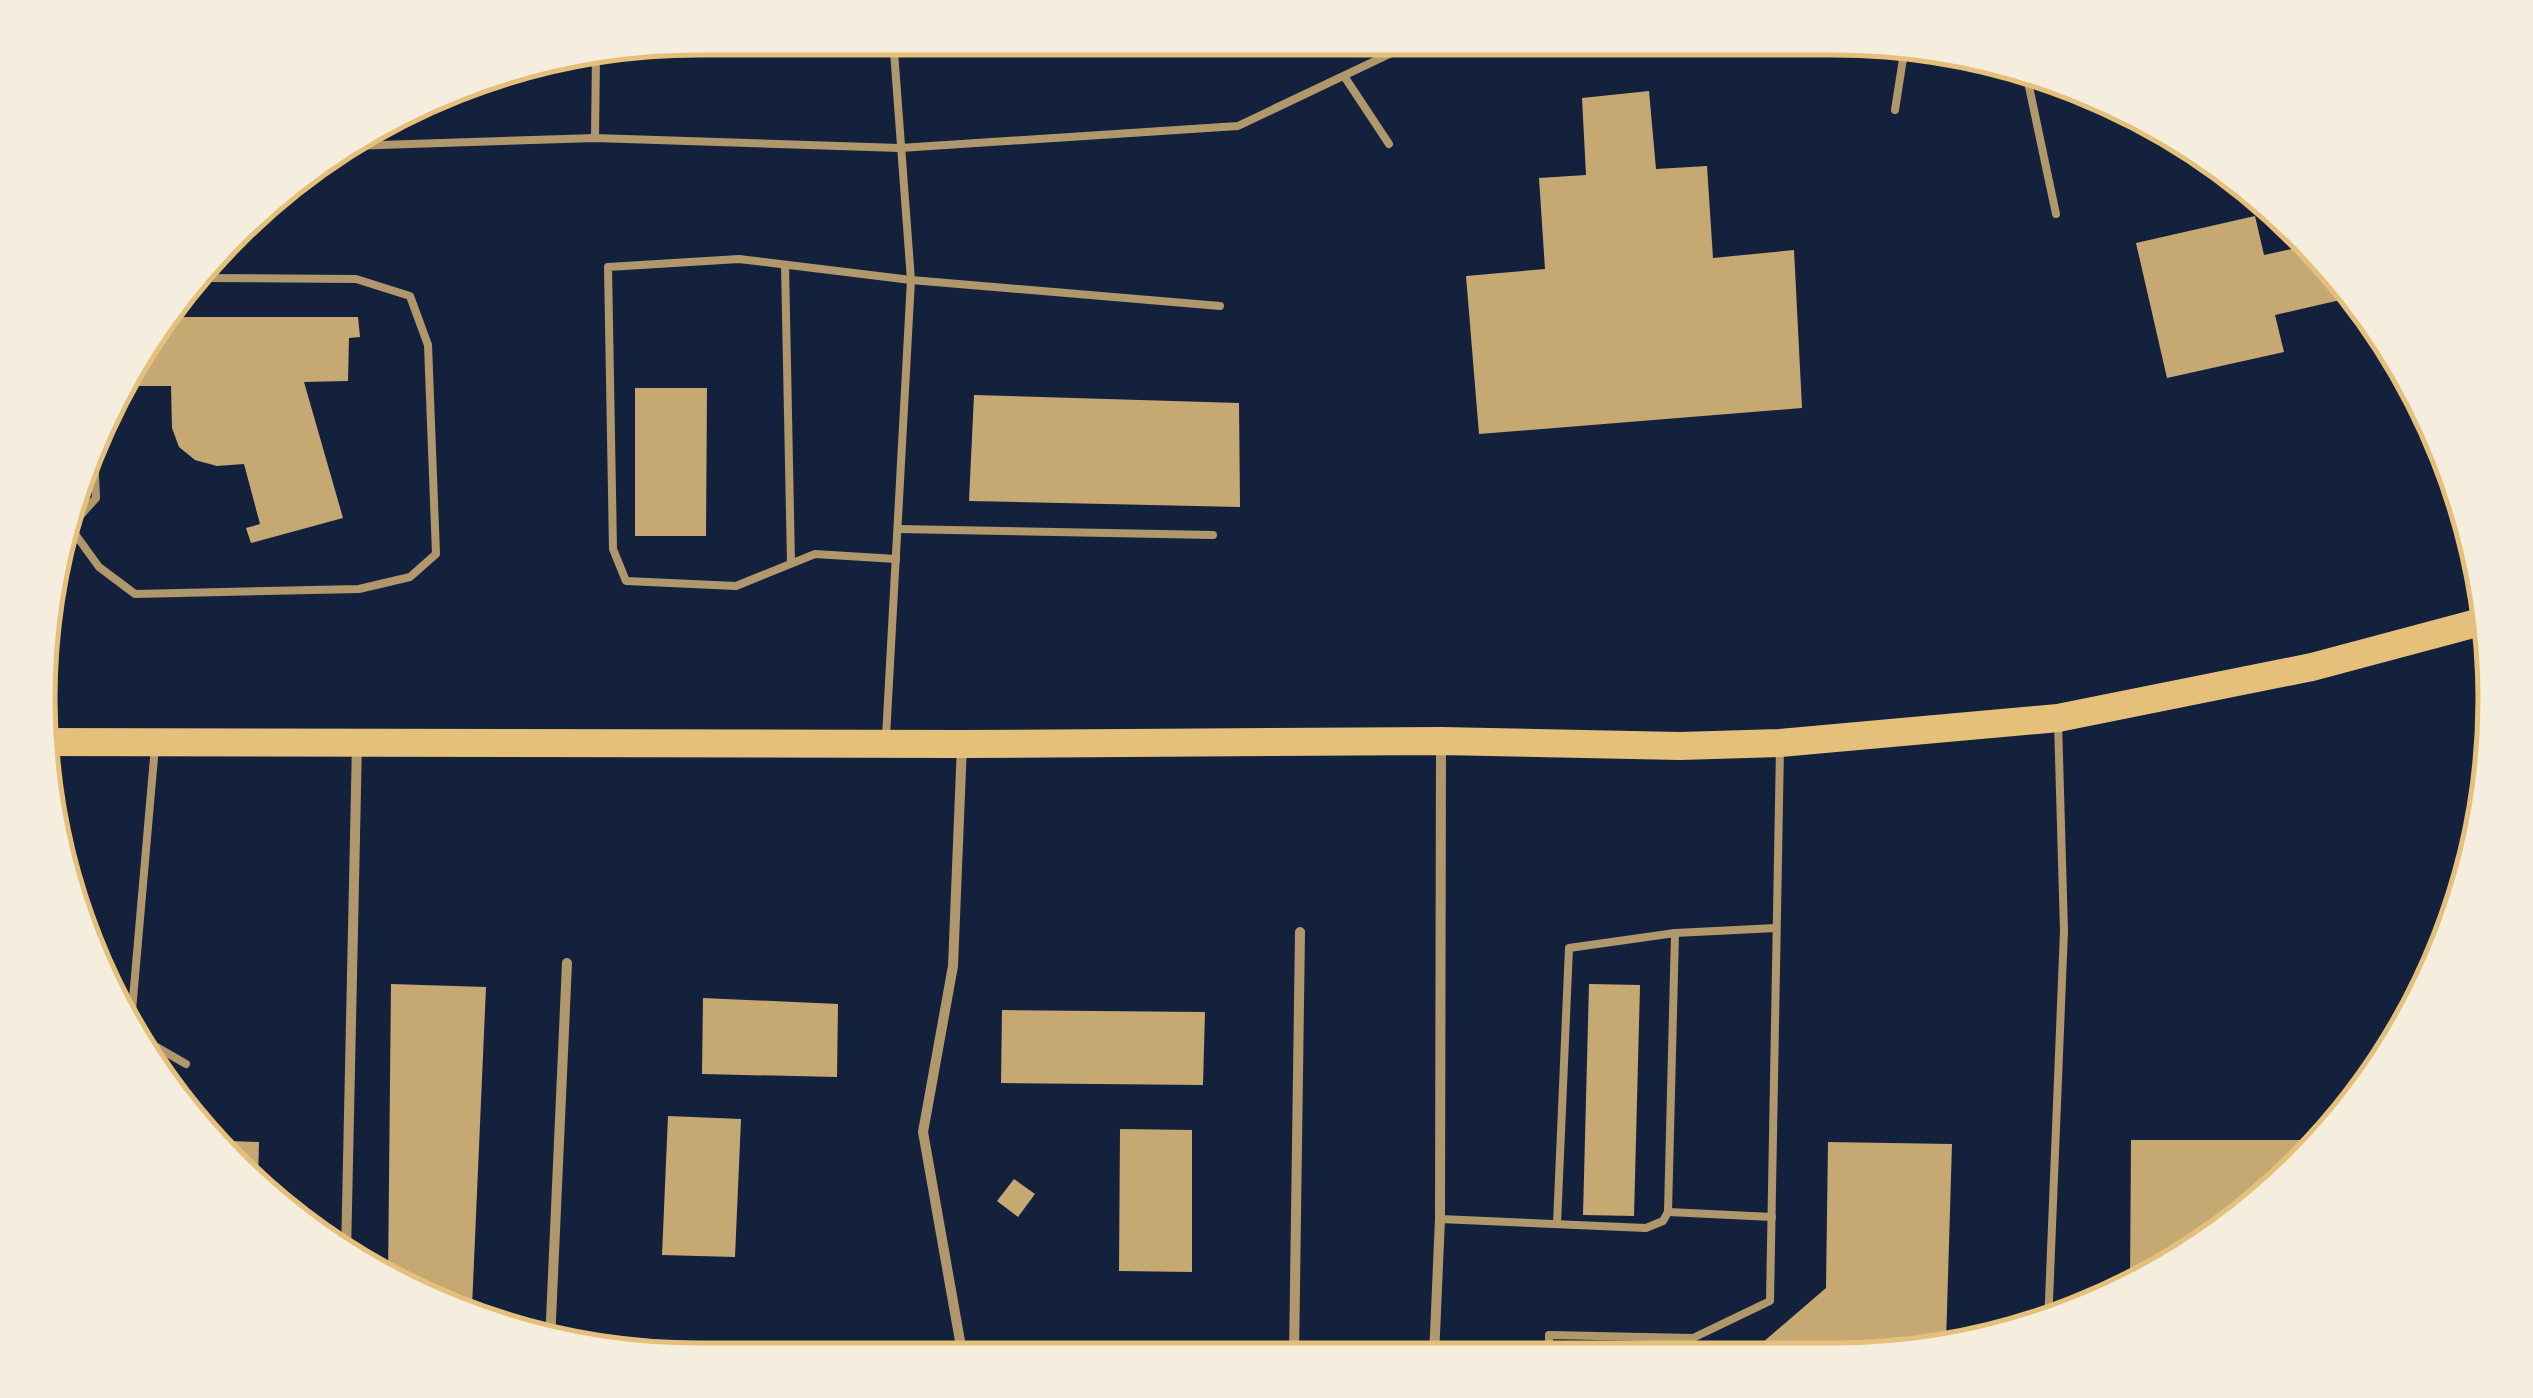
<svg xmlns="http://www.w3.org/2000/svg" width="2533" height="1398" font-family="Commissioner,sans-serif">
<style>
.building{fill:#c6a872}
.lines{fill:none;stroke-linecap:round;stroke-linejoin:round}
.service{stroke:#b1986c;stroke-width:8}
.minor{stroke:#b1986c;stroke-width:10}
.trunk{stroke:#e5c07b;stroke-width:28}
.rim{fill:none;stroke:#e5c07b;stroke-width:5}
</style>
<rect width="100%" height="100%" fill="#14213d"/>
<g class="building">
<path d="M1649,91L1656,169L1707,166L1713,258L1794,250L1802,408L1479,434L1466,276L1545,269L1539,178L1586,175L1582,98Z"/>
<path d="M2255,216L2264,255L2310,245L2345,281L2349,298L2275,315L2284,352L2167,378L2136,243Z"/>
<path d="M163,317H358L360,337L349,338L348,381L304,382L343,518L251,543L246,528L260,524L244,464L217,466L195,460L179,447L172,428L171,386H136V360L149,331Z"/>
<path d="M635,388H707L706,536H635Z"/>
<path d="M974,395L1239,403L1240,507L969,501Z"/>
<path d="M391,984L486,987L472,1307L451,1306L388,1280Z"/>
<path d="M1589,984L1640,985L1634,1216L1583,1215Z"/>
<path d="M703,998L838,1004L837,1077L702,1074Z"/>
<path d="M1002,1010L1205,1012L1203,1085L1001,1083Z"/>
<path d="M668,1116L741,1119L735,1257L662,1255Z"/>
<path d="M1120,1129L1192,1130V1272L1119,1271Z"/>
<path d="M207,1140L259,1142L258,1181Z"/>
<path d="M2131,1140H2322L2302,1166L2201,1249L2130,1284Z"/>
<path d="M1828,1142L1952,1144L1946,1343L1938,1351L1920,1355H1748L1826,1288Z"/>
<path d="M1014,1179L1035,1194L1018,1217L997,1201Z"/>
</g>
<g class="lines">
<g class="service">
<path d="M1882,40L2028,82"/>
<path d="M1344,76L1389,144"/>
<path d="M2049,78L2028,82L2056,214"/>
<path d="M1895,110L1905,46"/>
<path d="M595,138L596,55"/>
<path d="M349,146L595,138L900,148L1238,126L1419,40L1459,38"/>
<path d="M785,265L791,563"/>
<path d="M60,527H70L96,498L94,452"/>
<path d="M70,527L99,567L135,594L359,589L410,577L436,554L428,345L410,296L356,279L199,278"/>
<path d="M898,529L1213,535"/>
<path d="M896,559L815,554L736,586L626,581L613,549L608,267L739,259L911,280L1220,306"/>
<path d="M886,737L911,280L893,38"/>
<path d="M131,1022L155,746"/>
<path d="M141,1038L186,1064"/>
<path d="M1668,1212L1772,1217"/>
<path d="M1440,1219L1646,1228L1663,1221L1668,1212L1675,933"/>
<path d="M1557,1224L1569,948L1675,933L1776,928"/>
<path d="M2048,1325L2064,931L2058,722"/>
<path d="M1549,1356V1335L1693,1338L1770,1301L1780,747"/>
</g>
<g class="minor">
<path d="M962,745L953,966L923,1132L963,1358"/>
<path d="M346,1254L357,743"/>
<path d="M550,1342L567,963"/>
<path d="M637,1356L719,1359"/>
<path d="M1294,1357L1300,932"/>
<path d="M1434,1357L1440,1219L1441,742"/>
</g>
<path class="trunk" d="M39,742L962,744L1441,741L1680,746L1780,743L2058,718L2312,667L2488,620"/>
</g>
<path d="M0 0H2533V1398H0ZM699 55H1834A644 644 0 0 1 2478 699V699A644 644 0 0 1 1834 1343H699A644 644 0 0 1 55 699V699A644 644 0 0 1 699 55Z" fill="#f5edde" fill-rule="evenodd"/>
<path class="rim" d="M699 55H1834A644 644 0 0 1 2478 699V699A644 644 0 0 1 1834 1343H699A644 644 0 0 1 55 699V699A644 644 0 0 1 699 55Z"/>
</svg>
